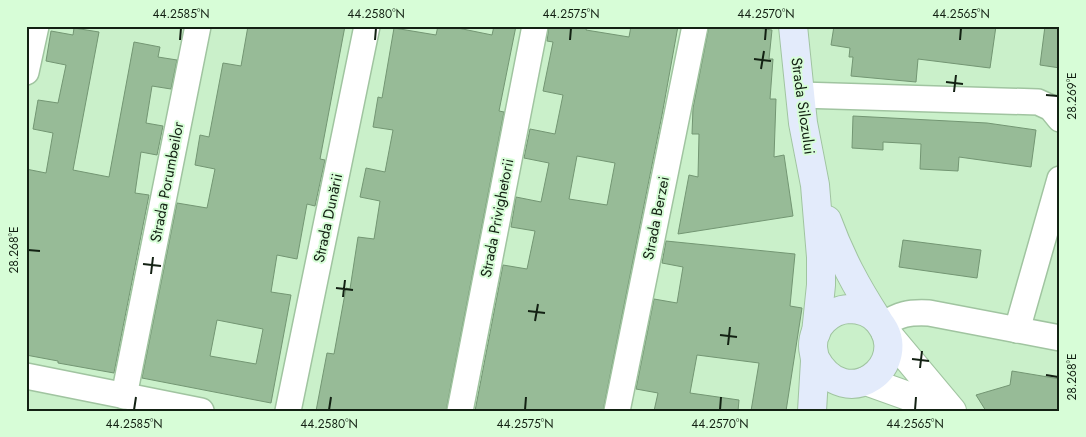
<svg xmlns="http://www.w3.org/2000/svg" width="1086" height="437" font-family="Jost,sans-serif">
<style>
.building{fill:#97bb97;stroke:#739673;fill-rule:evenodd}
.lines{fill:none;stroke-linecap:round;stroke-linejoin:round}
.minor-casing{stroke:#a0c4a0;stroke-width:28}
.tertiary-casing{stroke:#a0c4a0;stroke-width:30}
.secondary-casing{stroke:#a0c4a0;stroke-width:30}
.minor{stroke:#fff;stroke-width:25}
.tertiary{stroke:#fff;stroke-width:28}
.secondary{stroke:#e3ebfb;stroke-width:28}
.ticks{fill:none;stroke:#132113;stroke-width:2}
.labels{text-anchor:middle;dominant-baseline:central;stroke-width:4;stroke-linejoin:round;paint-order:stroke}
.street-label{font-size:15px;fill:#132113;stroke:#d7fdd7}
.neatline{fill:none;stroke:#132113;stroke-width:2}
.ticks-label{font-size:12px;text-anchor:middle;fill:#132113}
</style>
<rect width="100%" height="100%" fill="#caf0ca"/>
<g class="building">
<path d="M248,26H345L320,159L325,160L315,206L307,204L297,259L277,255L271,292L291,295L271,403L142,378L177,203L207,208L215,169L195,165L200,135L209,137L223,63L241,66ZM217,320L263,329L256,364L210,356Z"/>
<path d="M438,26H448L492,35L494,26H516L499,111L504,112L446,411H316L327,353L334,354L346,288L350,289L358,237L374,239L380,201L360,197L366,168L385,172L393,130L373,127L378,97L382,98L394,28L436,35Z"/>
<path d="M549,26H587L586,30L629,37L631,26H678L662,115L603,411H475L503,265L527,269L535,231L511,227L516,197L541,202L549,163L524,158L530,129L555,134L563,95L543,91L553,42L547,41ZM577,156L615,163L607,205L569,199Z"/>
<path d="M709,26H744L772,30L769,59H773L770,99H776L774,157L784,155L793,216L678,234L689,175L698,177L699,134H692L693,108Z"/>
<path d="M834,26H996L990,68L918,59L916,82L851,76L853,57H849L850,48L831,45Z"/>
<path d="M1045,26H1060V68L1040,65Z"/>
<path d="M74,28L99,32L73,170L109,177L134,42L160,47L158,57L177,60L171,89L152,86L146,123L163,126L157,155L141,152L135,193L149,195L114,373L58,363V361L26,355V169L46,173L53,133L33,129L38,100L58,103L66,65L46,61L51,31L73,35Z"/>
<path d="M853,116L987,123L1036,130L1031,167L959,157L958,171L920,169L921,144L883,142V150L852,148Z"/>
<path d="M903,240L981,250L977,278L899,267Z"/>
<path d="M666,241L795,254L790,306L802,308L786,411H751L759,363L697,355L690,393L739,400L738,411H654L658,393L636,389L654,299L677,303L683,267L662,263Z"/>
<path d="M1012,371L1060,379V411H986L976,395L1010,385Z"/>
</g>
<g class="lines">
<defs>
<g id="minor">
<path d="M26,72L36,26"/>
<path d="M800,95L1038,102L1051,108L1060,119"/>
<path d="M882,325C900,314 908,312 929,313L1060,338"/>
<path d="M1017,330L1060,179"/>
<path d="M26,376L201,411"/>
<path d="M124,396L198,26"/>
<path d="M288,411L367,26"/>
<path d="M460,411L535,26"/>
<path d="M617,411L695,26"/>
</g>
<g id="tertiary">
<path d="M885,331L952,411"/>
<path d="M866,381L950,411"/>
</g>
<g id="secondary">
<path d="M793,26L803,123L815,185L821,257V285L816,333"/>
<path d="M827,220C841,258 856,286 878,320"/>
<path d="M812,411C813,394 814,378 815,361C815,356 813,351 813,346C813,326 830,310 849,309C860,309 872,313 879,322C913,364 846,416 815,358"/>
</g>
</defs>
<use href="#minor" class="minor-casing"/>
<use href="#tertiary" class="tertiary-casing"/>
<use href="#secondary" class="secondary-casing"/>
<use href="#minor" class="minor"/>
<use href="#tertiary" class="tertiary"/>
<use href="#secondary" class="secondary"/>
</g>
<path class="ticks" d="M180,40L181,28M375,40L376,28M570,40L571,28M765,40L766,28M960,40L961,28M754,59L771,61M761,69L764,51M946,82L963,84M954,92L956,75M1046,95L1058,96M28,250L40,251M143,264L161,266M151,274L153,257M336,288L353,290M343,297L345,280M528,311L545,313M535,321L538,304M720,335L737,337M728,345L730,327M912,359L929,361M920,368L922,351M1046,375L1058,377M134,410L136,397M329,410L331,397M525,410L526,397M720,410L721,397M915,410L916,397"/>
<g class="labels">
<g class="street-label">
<text transform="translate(803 106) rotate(82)">Strada Silozului</text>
<text transform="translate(167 182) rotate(-79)">Strada Porumbeilor</text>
<text transform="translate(328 218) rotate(-78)">Strada Dunării</text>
<text transform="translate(497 218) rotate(-79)">Strada Privighetorii</text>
<text transform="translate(656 218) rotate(-79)">Strada Berzei</text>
</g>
</g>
<rect width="1086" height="437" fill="none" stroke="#d7fdd7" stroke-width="55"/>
<rect x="28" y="28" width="1030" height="382" class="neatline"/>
<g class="ticks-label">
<text x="181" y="18">44.2585°N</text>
<text x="376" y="18">44.2580°N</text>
<text x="571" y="18">44.2575°N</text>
<text x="766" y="18">44.2570°N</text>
<text x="961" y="18">44.2565°N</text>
<text transform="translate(1072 96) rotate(-90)" y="4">28.269°E</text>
<text transform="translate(14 250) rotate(-90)" y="4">28.268°E</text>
<text transform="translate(1072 377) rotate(-90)" y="4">28.268°E</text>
<text x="134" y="428">44.2585°N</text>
<text x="329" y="428">44.2580°N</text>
<text x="525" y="428">44.2575°N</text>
<text x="720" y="428">44.2570°N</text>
<text x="915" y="428">44.2565°N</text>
</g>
</svg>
